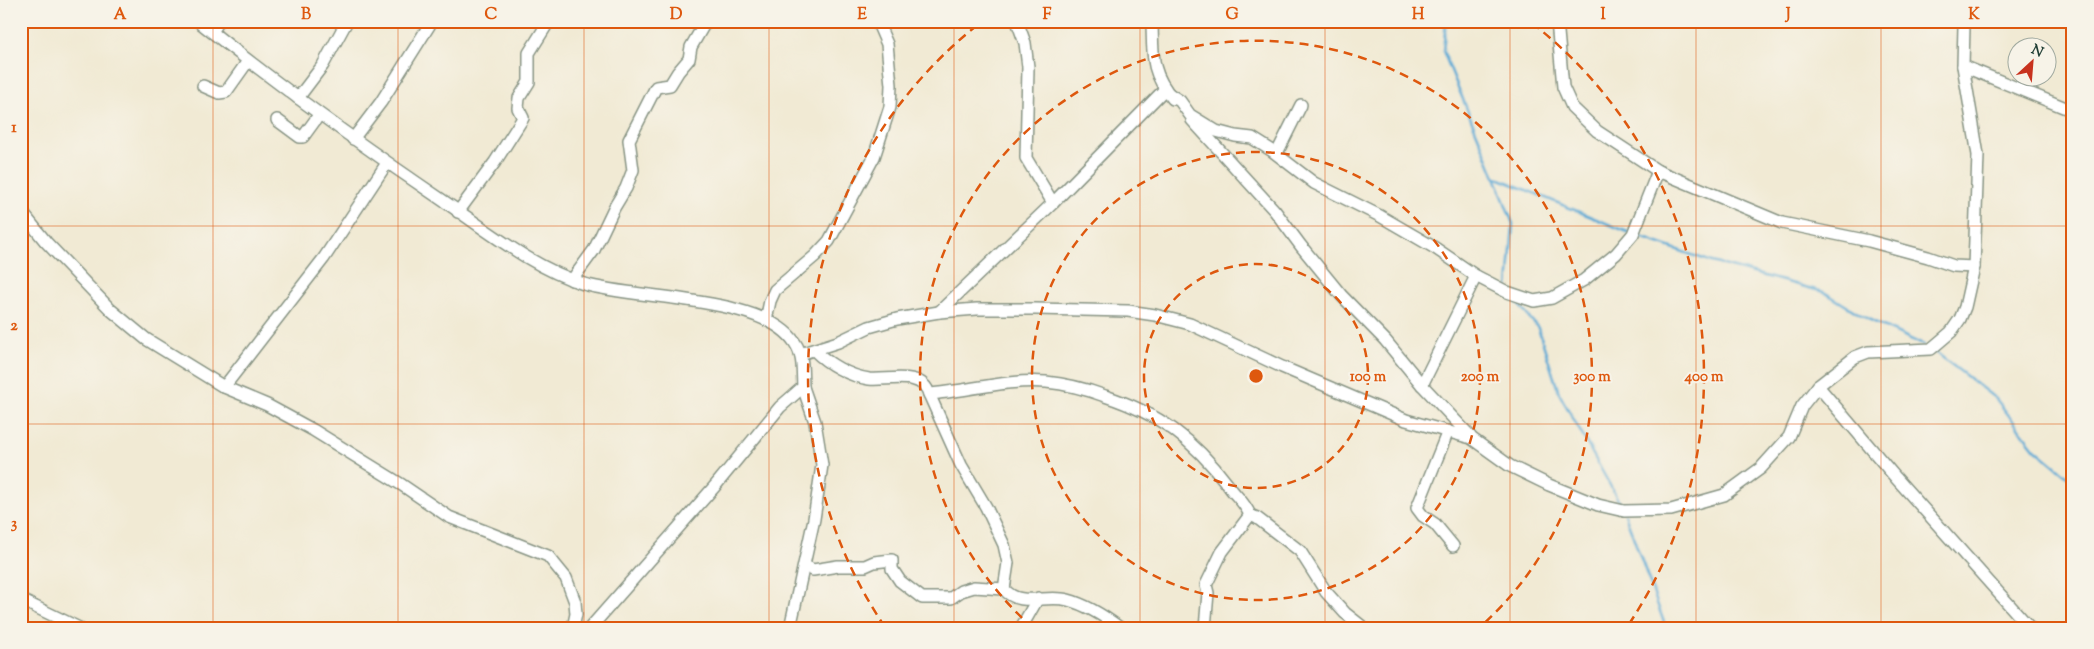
<svg xmlns="http://www.w3.org/2000/svg" width="2094" height="649" font-family="'Sorts Mill Goudy',serif">
<style>
.lines{fill:none;stroke-linecap:round;stroke-linejoin:round}
.stream{stroke:#5caad5;stroke-width:2.5}
.minor-casing{stroke:#889484;stroke-width:14}
.minor{stroke:#fff;stroke-width:11}
.grid{fill:none;stroke:#de580e;stroke-width:1;stroke-opacity:0.55}
.ring{fill:none;stroke:#de580e;stroke-width:2.5;stroke-dasharray:9 6}
.centre{fill:#de580e;stroke:#f7f3e8;stroke-width:2.5}
.ring-label{font-size:15px;text-anchor:middle;font-weight:bold;fill:#de580e;stroke:#f7f3e8;stroke-width:4;stroke-linejoin:round;paint-order:stroke}
.neatline{fill:none;stroke:#de580e;stroke-width:2}
.grid-label{font-size:16px;text-anchor:middle;font-weight:bold;fill:#de580e}
</style>
<rect width="100%" height="100%" fill="#f7f3e8"/>
<filter id="ink" filterUnits="userSpaceOnUse"><feTurbulence type="fractalNoise" baseFrequency=".02" numOctaves="2"/><feDisplacementMap in="SourceGraphic" scale="10" xChannelSelector="R" yChannelSelector="G"/><feConvolveMatrix kernelMatrix="1 2 1 2 8 2 1 2 1" color-interpolation-filters="sRGB"/></filter>
<filter id="wash" filterUnits="userSpaceOnUse"><feTurbulence type="fractalNoise" baseFrequency=".0096" numOctaves="4" result="noise"/><feDisplacementMap in="SourceGraphic" scale="20" xChannelSelector="R" yChannelSelector="G"/><feGaussianBlur stdDeviation="1.12" result="paint"/><feColorMatrix in="noise" values="0 0 0 0 0 0 0 0 0 0 0 0 0 0 0 0 0 1.4 0 .05"/><feComposite in="paint" operator="in"/></filter>
<g filter="url(#wash)">
<rect width="100%" height="100%" fill="#f1ead4"/>
<g class="lines">
<g class="stream">
<path d="M1446,21L1443,51L1495,177L1630,233"/>
<path d="M1495,177L1513,224L1508,287"/>
<path d="M1635,235L1712,262L1824,292L1866,318L1923,345"/>
<path d="M1513,298L1538,328L1559,393L1622,507"/>
<path d="M1934,351L1996,399L2035,449L2073,481"/>
<path d="M1625,514L1666,628"/>
</g>
</g>
</g>
<g filter="url(#ink)">
<g class="lines">
<defs>
<g id="minor">
<path d="M198,21C279,86 362,146 448,204C492,234 534,268 584,284C636,300 764,295 795,343C804,356 802,372 803,387L780,407L715,486L590,628"/>
<path d="M1017,21L1025,43L1028,67L1026,158L1053,203"/>
<path d="M1152,21C1153,55 1150,72 1173,99"/>
<path d="M1557,21L1563,87L1572,107L1597,131L1658,171L1782,223L1869,241L1928,257L1954,266L1974,267"/>
<path d="M212,32L219,21"/>
<path d="M1963,66L2073,111"/>
<path d="M203,86L219,93L226,92L248,61"/>
<path d="M1169,94L1180,101L1190,115L1216,131L1235,136L1252,138L1271,150L1314,183L1380,216L1435,248L1476,276L1507,292L1534,301L1552,298L1584,280L1616,254L1633,234L1658,171"/>
<path d="M298,98L323,65L347,21"/>
<path d="M277,120L300,137H303L319,115"/>
<path d="M1192,120L1275,211L1301,246L1341,295L1385,340L1422,385L1470,436"/>
<path d="M353,139L381,102L432,21"/>
<path d="M1277,153L1301,105"/>
<path d="M21,211L46,242L111,310L146,339L224,387L267,405L313,430L402,485L449,517L548,556L566,578L575,602L576,614L573,628"/>
<path d="M458,212L495,162L523,118L518,108L519,98L529,82V53L549,21"/>
<path d="M572,280L594,250L614,208L626,188L633,170L629,140L656,87L670,85L678,72L689,59L691,47L706,21"/>
<path d="M939,312L1053,203L1165,89"/>
<path d="M766,320L770,301L775,290L815,256L829,241L874,157L890,107L891,85L887,44L877,21"/>
<path d="M814,350C828,364 849,376 869,379C888,381 922,370 929,394C968,391 1007,379 1046,382C1067,384 1086,389 1105,396C1160,414 1193,439 1228,485C1236,497 1244,501 1250,515L1257,518L1300,551L1326,592L1345,613L1364,628"/>
<path d="M800,354L838,342L869,327L897,319L939,312L977,309H1035L1128,311L1155,315L1190,324L1282,367L1406,420L1471,438L1510,466L1549,485L1598,505L1624,511L1671,510L1724,495L1761,468L1789,437L1802,406L1818,386L1855,357L1868,352L1931,349L1951,332L1960,319L1965,307L1974,267L1978,155L1963,66L1964,26L1966,21"/>
<path d="M1422,385L1476,276"/>
<path d="M1818,386L1896,478L2030,628"/>
<path d="M224,387L324,258L387,163"/>
<path d="M929,394L961,465L986,507L1004,545L1008,563L1004,589C1019,608 1047,594 1068,600C1087,605 1104,616 1120,628"/>
<path d="M1448,431L1417,508L1423,516L1435,524L1453,546"/>
<path d="M805,566L813,570L838,566H865L874,562L892,560V569L900,581L922,598H951L961,591L974,587L1004,589"/>
<path d="M21,600L79,628"/>
<path d="M790,628L814,519L822,465L815,422L803,387"/>
<path d="M1021,628L1038,598"/>
<path d="M1205,628L1208,593L1206,585L1222,552L1250,515"/>
</g>
</defs>
<use href="#minor" class="minor-casing"/>
<use href="#minor" class="minor"/>
</g>
</g>
<path class="grid" d="M213,21V628M398,21V628M584,21V628M769,21V628M954,21V628M1140,21V628M1325,21V628M1510,21V628M1696,21V628M1881,21V628M21,226H2073M21,424H2073"/>
<g class="ring">
<circle cx="1256" cy="376" r="112"/>
<circle cx="1256" cy="376" r="224"/>
<path d="M1033 628A336 336 0 1 1 1479 628"/>
<path d="M885 627A448 448 0 0 1 980 23M1532 23A448 448 0 0 1 1627 627"/>
</g>
<circle cx="1256" cy="376" r="8" class="centre"/>
<g class="ring-label">
<text x="1368" y="381">100 m</text>
<text x="1480" y="381">200 m</text>
<text x="1592" y="381">300 m</text>
<text x="1704" y="381">400 m</text>
</g>
<rect width="2094" height="649" fill="none" stroke="#f7f3e8" stroke-width="55"/>
<g transform="translate(2032 62) rotate(26)"><circle r="24" fill="#f7f3e8" stroke="#a1aaa0"/>
<path d="M0-4L9 19L0 12L-9 19Z" fill="#c8321e"/>
<text y="-8" font-size="14" font-weight="bold" text-anchor="middle" fill="#1f3d34">N</text>
</g>
<rect x="28" y="28" width="2038" height="594" class="neatline"/>
<g class="grid-label">
<text x="120" y="19">A</text>
<text x="306" y="19">B</text>
<text x="491" y="19">C</text>
<text x="676" y="19">D</text>
<text x="862" y="19">E</text>
<text x="1047" y="19">F</text>
<text x="1232" y="19">G</text>
<text x="1418" y="19">H</text>
<text x="1603" y="19">I</text>
<text x="1788" y="19">J</text>
<text x="1974" y="19">K</text>
<text x="14" y="132">1</text>
<text x="14" y="330">2</text>
<text x="14" y="528">3</text>
</g>
</svg>
